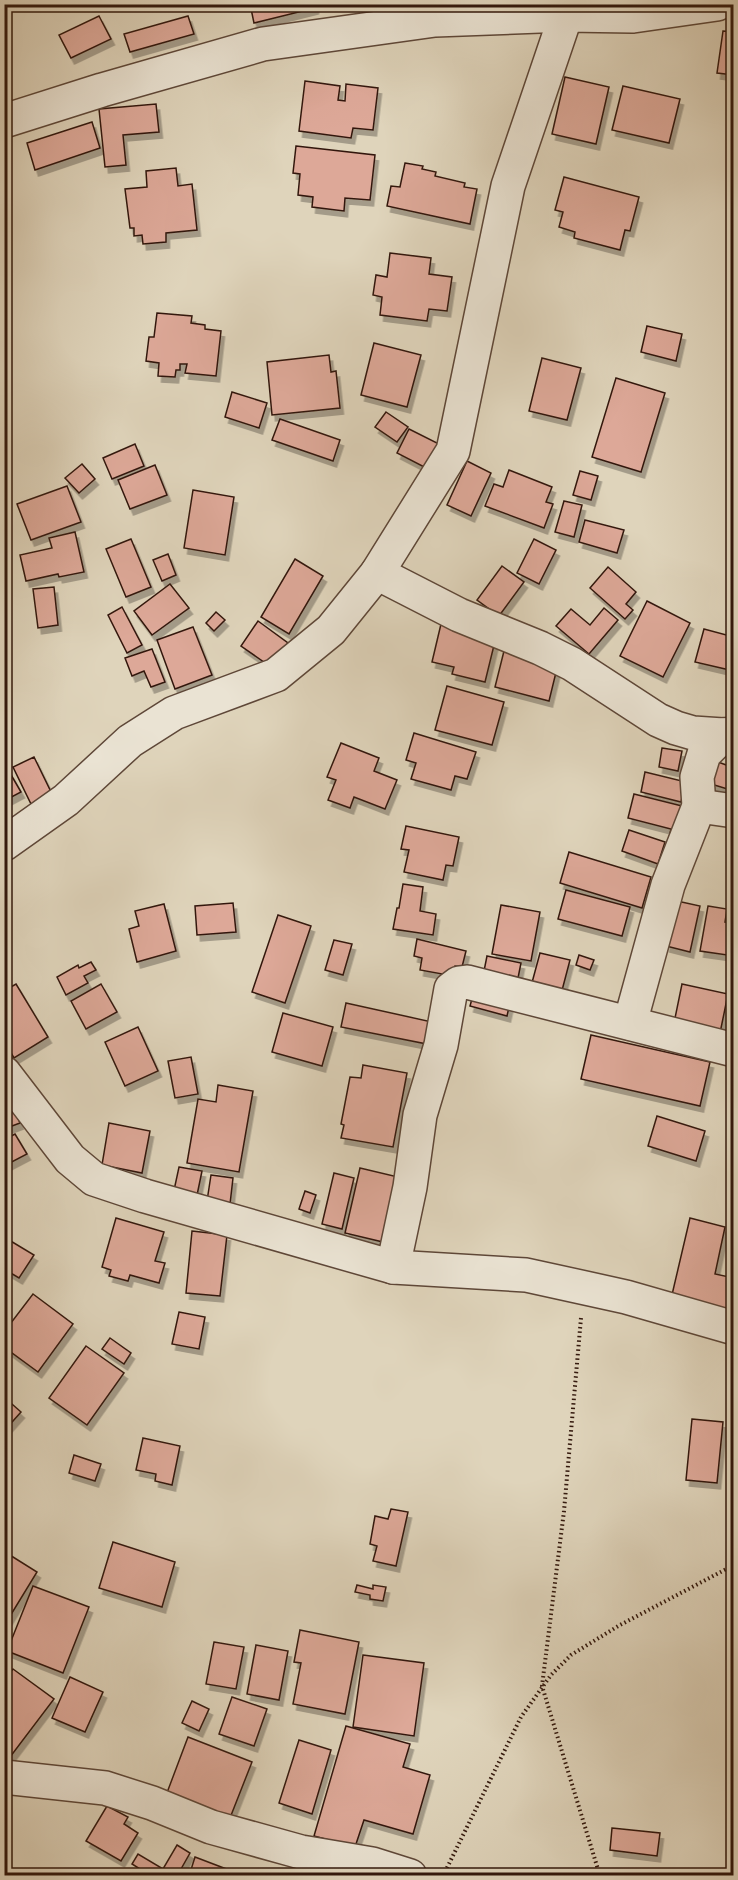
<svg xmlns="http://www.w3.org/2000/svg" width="738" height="1880" font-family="'IM FELL DW Pica',serif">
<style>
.building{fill:#dda898;stroke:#33180d;stroke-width:1.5;filter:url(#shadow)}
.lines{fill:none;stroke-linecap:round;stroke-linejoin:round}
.minor-casing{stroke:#5e4738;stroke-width:36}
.path{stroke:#33180d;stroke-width:4;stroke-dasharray:1.5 3;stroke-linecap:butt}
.minor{stroke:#eae3d3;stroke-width:33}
</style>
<defs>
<filter id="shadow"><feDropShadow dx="3.5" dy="6" stdDeviation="0" flood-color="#0004"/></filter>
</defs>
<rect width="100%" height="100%" fill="#dfd4bb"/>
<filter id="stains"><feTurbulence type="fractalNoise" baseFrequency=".00333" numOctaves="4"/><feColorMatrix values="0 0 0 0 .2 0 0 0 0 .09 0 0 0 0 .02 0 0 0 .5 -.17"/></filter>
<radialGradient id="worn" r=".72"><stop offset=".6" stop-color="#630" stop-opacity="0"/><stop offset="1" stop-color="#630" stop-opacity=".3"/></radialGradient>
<g class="building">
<path d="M250,4H315V8L254,23Z"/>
<path d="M99,16L111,39L71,58L59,35Z"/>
<path d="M188,16L194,34L130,52L124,34Z"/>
<path d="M723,31L734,32V75L717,73Z"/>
<path d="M565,77L609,87L596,144L552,134Z"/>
<path d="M305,81L340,86L338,100L345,101L346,84L378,88L373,130L353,128L351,138L299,131Z"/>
<path d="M623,86L680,99L669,143L612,130Z"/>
<path d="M156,104L159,132L123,135L126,165L105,167L99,109Z"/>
<path d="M92,122L100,148L35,170L27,143Z"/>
<path d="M296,146L375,155L370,200L345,198L344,211L312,207L313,197L298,195L300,174L293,173Z"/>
<path d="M405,163L423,166L422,169L436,172L435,176L465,183L464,187L477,189L470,224L387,206L391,186L400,187Z"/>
<path d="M176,168L178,186L192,184L197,230L166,233V242L143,244L142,235L134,236V228H130L125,189L147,187L146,171Z"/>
<path d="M564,177L639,197L630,231L625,230L620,250L574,238L575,232L559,227L563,212L555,210Z"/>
<path d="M390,253L431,258L429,274L452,277L447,311L429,309L427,321L380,315L382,297L373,295L376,275L387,277Z"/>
<path d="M157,313L192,316L191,323L205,325V329L221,331L216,376L185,373L187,364H180V370H176L175,377L158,376L159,363L146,361L149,337H154Z"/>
<path d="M647,326L682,334L676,361L641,352Z"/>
<path d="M374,343L421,355L407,407L361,395Z"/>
<path d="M329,355L331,372L336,371L340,408L272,415L267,362Z"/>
<path d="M542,358L581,368L567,420L529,411Z"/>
<path d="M616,378L665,393L641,472L592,457Z"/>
<path d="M232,392L267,403L259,428L225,417Z"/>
<path d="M386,412L408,427L397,442L375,427Z"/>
<path d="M280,419L340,440L333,461L272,440Z"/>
<path d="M409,429L443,446L430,470L397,453Z"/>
<path d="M135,444L144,466L112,479L103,458Z"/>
<path d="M467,461L491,473L471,516L447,505Z"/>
<path d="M82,464L95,479L79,493L65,478Z"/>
<path d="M155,465L167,495L130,509L118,480Z"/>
<path d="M509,470L552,487L546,502L553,504L544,528L485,506L494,484L503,487Z"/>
<path d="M580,471L598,476L591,500L573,495Z"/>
<path d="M67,486L81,522L31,540L17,504Z"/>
<path d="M193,490L234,497L225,555L184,548Z"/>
<path d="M564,501L582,505L574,537L555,532Z"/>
<path d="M585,520L624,530L617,553L579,542Z"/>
<path d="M75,532L84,572L59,577L58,574L26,581L20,555L52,548L49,538Z"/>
<path d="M131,539L151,587L126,597L106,549Z"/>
<path d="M534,539L556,550L539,584L517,573Z"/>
<path d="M168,554L176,575L162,581L153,560Z"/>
<path d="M295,559L323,576L289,634L261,617Z"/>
<path d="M502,566L524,582L499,616L477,600Z"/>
<path d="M608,567L636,592L626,604L633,610L625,619L590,588Z"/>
<path d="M170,584L189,608L152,635L134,611Z"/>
<path d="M54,587L58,625L38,628L33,589Z"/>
<path d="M647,601L690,623L663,677L620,656Z"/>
<path d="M122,607L142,645L127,653L108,615Z"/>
<path d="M604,608L618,620L589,654L556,626L571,609L590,625Z"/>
<path d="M216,612L225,620L214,631L206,623Z"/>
<path d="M258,621L288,643L271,667L241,646Z"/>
<path d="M441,624L496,637L485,682L452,674L454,667L432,662Z"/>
<path d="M193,627L212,675L175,689L157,640Z"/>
<path d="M704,629L734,637V671L695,662Z"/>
<path d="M505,647L559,660L549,701L495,687Z"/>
<path d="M152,649L165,682L151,687L144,671L132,676L125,658Z"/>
<path d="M447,686L504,702L492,745L435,730Z"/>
<path d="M414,733L476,752L467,779L455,776L451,790L411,779L416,763L406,760Z"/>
<path d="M341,743L379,758L374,771L397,780L385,809L354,797L350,808L328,800L336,780L327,777Z"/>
<path d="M662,748L682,751L678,771L659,767Z"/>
<path d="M734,749V791L711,784L718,762L729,766Z"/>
<path d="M34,757L53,796L32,806L13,767Z"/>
<path d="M645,772L686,782L681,802L641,792Z"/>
<path d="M10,773L21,792L4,801V776Z"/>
<path d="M634,794L690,808L668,843L671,829L628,818Z"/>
<path d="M406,826L459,837L453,866L446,865L443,880L404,872L409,850L401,849Z"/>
<path d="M629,830L665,842L658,864L622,851Z"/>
<path d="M569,852L651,877L642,908L560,883Z"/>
<path d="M403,884L423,887L420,911L436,914L433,935L393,929L397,908H399Z"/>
<path d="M566,890L630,907L622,936L558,919Z"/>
<path d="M677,901L700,906L690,952L666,946Z"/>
<path d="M233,903L236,932L197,935L195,906Z"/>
<path d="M164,904L176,951L137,962L129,929L139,926L135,911Z"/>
<path d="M501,905L540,912L531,961L492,954Z"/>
<path d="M708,906L727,909L725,922L734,923V956L700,951Z"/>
<path d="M278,915L311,926L285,1003L252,992Z"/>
<path d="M417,939L466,951L462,967L455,966L453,976L420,970L422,958L414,956Z"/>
<path d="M334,940L352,944L343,975L325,970Z"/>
<path d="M540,953L570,960L560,998L530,990Z"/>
<path d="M579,955L594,960L590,970L576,965Z"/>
<path d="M487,956L521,963L516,988L482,981Z"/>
<path d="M91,962L96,970L84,976L88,983L66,995L57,977L78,965L79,968Z"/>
<path d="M16,984L48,1037L14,1058L4,1041V991Z"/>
<path d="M101,984L117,1012L86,1029L71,1001Z"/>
<path d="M682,984L728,994L720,1033L674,1023Z"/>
<path d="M475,988L511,998L507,1016L470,1006Z"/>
<path d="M346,1003L432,1022L427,1044L341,1027Z"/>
<path d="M283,1013L333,1027L322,1066L272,1052Z"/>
<path d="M138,1027L158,1071L125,1086L105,1042Z"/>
<path d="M591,1035L710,1062L700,1106L581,1079Z"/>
<path d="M191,1057L198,1094L175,1098L168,1061Z"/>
<path d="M363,1065L407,1073L393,1147L341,1138L344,1125L341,1124L350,1077L361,1078Z"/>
<path d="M4,1084L20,1123L4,1129Z"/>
<path d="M218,1085L253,1091L239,1172L187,1163L198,1099L216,1102Z"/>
<path d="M657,1116L705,1131L696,1161L648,1146Z"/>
<path d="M109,1123L150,1131L142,1173L102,1165Z"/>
<path d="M15,1134L27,1154L4,1166V1140Z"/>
<path d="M179,1167L202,1171L196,1200L173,1195Z"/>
<path d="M360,1168L398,1177L383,1242L345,1233Z"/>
<path d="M334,1173L354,1178L342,1229L322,1224Z"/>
<path d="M211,1175L233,1178L230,1204L207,1201Z"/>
<path d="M305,1191L316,1195L310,1213L299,1209Z"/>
<path d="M116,1218L164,1232L155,1261L165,1263L159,1283L130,1275L128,1281L109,1276L111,1270L102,1267Z"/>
<path d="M690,1218L725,1227L715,1274L734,1278V1289L728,1313L671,1299Z"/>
<path d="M192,1231L227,1235L220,1296L186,1293Z"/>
<path d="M4,1237L34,1255L19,1278L4,1269Z"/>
<path d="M33,1294L73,1324L38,1372L4,1347V1332Z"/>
<path d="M179,1312L205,1317L199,1349L172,1344Z"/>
<path d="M110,1338L131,1353L124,1364L102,1349Z"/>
<path d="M86,1346L124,1373L87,1425L49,1398Z"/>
<path d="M4,1397L21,1412L4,1431Z"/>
<path d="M692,1419L723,1422L717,1483L686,1480Z"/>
<path d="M143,1438L180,1446L172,1485L155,1481L156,1474L136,1470Z"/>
<path d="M74,1455L101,1464L95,1481L69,1473Z"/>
<path d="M391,1509L408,1512L396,1566L373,1561L377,1546L370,1544L375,1516L388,1519Z"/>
<path d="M113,1542L175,1562L162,1607L99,1588Z"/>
<path d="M5,1552L37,1572L4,1626V1553Z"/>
<path d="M357,1585L373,1589V1585L386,1587L383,1601L370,1599V1595L355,1592Z"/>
<path d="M33,1586L89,1607L63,1673L7,1651Z"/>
<path d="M300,1630L359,1642L345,1714L293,1704L301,1663L294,1662Z"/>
<path d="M214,1642L244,1647L236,1689L206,1684Z"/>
<path d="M256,1645L288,1651L279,1700L247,1694Z"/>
<path d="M363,1655L424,1663L414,1736L353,1727Z"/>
<path d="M13,1669L54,1699L4,1765V1680Z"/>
<path d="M70,1677L103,1692L85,1732L52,1718Z"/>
<path d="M232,1697L267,1709L254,1746L219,1734Z"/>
<path d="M192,1701L209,1709L199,1731L182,1723Z"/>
<path d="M346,1726L410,1744L403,1767L430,1775L413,1834L364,1820L355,1847L314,1836Z"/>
<path d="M188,1737L252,1762L228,1823L165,1798Z"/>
<path d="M299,1740L331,1750L312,1814L279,1803Z"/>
<path d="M107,1806L128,1817L124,1824L138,1833L121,1861L86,1841Z"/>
<path d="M612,1828L660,1833L657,1856L610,1850Z"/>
<path d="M177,1845L190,1853L177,1876H151L132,1864L138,1854L163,1869Z"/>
<path d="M195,1857L229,1870L226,1876H189Z"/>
</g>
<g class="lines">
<defs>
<g id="minor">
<path d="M4,121L102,90L263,44L435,20L566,15L633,16L717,4"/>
<path d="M377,573L459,615L540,648L572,664L658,720L676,728L693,733L723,735"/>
<path d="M699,806L734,811"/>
<path d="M4,844L66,800L130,741L174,713L276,675L331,630L377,573L453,451L508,186L566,15L568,4"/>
<path d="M630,1023L668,885L699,806L697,777L704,754L723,735L734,734"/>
<path d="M4,1073L70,1159L94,1179L145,1196L393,1267L526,1275L626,1297L734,1328"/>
<path d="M393,1267L410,1187L420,1115L441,1045L451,989L459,983L467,982L734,1050"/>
<path d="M4,1777L105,1788L152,1803L211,1827L301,1852L372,1864L410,1876"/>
</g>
</defs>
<use href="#minor" class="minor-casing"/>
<g class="path">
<path d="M581,1318L564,1511L542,1686L600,1876"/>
<path d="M443,1876L521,1717L551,1675L571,1655L620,1625L734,1565"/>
</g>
<use href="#minor" class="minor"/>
</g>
<rect width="738" height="1880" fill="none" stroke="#dfd4bb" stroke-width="24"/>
<rect x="6" y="6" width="726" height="1868" fill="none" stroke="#33180d" stroke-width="3"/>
<rect x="12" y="12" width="714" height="1856" fill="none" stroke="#33180d" stroke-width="1.5"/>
<rect width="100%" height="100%" filter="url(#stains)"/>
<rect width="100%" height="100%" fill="url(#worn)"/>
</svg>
